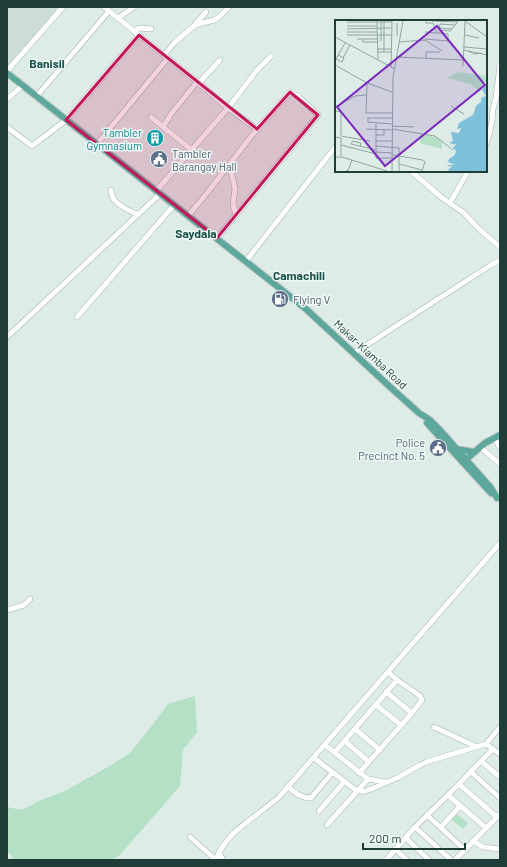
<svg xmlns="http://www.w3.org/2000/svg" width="507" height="867" font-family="Barlow,sans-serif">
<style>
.built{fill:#ccdcd6}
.green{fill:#b4e0c5}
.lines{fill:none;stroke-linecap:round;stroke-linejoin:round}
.minor-casing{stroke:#a1b4af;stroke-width:6}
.major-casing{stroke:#c0c9c7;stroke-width:8}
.minor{stroke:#fff;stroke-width:5}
.major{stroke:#5da79c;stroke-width:6}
.marked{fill:#c2185b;fill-opacity:0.2;stroke:#c2185b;stroke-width:3;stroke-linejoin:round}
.labels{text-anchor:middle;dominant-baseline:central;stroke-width:3;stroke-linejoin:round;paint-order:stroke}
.culture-label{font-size:11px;fill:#0d838f;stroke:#eff8f4;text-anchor:end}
.service-label{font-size:11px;fill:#4e5e75;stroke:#eff8f4;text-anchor:start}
.street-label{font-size:11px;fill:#1e3d38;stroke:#eff8f4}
.neighbourhood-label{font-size:12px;font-weight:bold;fill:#17524a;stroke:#eff8f4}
.inset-road{fill:none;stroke:#91a6a1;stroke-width:1}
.view{fill:#7b2cbf;fill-opacity:0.15;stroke:#7b2cbf;stroke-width:2}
.inset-edge{fill:none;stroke:#1e3d38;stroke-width:2}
</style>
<rect width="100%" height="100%" fill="#deece7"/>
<path class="built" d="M7,7H58L10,65L7,63Z"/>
<g class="green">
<path d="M195,696L197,732L183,750L180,786L119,856L112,860H14L7,850V807L22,810L41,800L65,791L108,767L130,753L154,723L168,704Z"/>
<path d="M457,814L468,823L463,829L452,820Z"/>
</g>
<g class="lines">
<defs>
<g id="minor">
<path d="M104,7L199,83L228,108L257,129"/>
<path d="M118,18L134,7"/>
<path d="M195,25L214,20L219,17L229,7"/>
<path d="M135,32L139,28L151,29"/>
<path d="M164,55L175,42L194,26L206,12"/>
<path d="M7,71L63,7"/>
<path d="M199,83L220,60"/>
<path d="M36,97L109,11"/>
<path d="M7,99L22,86"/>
<path d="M151,117L163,127"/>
<path d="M7,127L32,146L66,120L139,35"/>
<path d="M97,144L168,58"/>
<path d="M486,144L489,135L492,121L493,109L496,98L500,65"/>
<path d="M192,150L163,127L171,114L197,82"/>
<path d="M231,163V171L235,189L233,204L236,215"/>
<path d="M411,171L441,197L464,213L479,229L500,247"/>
<path d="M111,190C110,202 127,210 137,214"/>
<path d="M156,191L228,108L257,70L271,56"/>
<path d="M450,203L468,171"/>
<path d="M188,216L207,193L257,129L290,92L299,97L318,115L217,238"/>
<path d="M246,261L336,146"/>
<path d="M77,317L174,205"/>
<path d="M7,337L160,194"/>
<path d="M354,353L491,265L500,260"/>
<path d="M494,437L500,448"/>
<path d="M480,447L500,464"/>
<path d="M7,610L24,605L30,599"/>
<path d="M386,692L412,713"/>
<path d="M376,705L401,725"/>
<path d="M434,727L475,746"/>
<path d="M355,729L380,750"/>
<path d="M345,741L369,762"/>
<path d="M486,744L500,727"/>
<path d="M486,744L500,754"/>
<path d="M325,745L368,779L386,782"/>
<path d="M335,752L397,680"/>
<path d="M314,758L357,791"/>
<path d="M481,761L500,777"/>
<path d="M471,772L500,798"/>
<path d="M359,773L412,713L422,700L420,696L397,680L388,672"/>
<path d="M459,784L497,817"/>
<path d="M288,786C294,793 301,798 311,798L332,773"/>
<path d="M359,789L363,792L376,787L399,777L420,765L429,761L486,744"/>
<path d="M448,795L486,828"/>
<path d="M319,811L344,782"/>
<path d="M427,815L465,850"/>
<path d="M327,825L368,779"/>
<path d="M415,827L451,860"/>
<path d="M441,827L460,806"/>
<path d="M190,837L216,860"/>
<path d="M406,838L429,860"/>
<path d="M473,841L483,847L500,849"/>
<path d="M395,849L407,860"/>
<path d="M219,852L223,860"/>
<path d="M216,860C225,832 258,816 279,797L500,543"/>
<path d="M386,860L415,827L448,795L459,784L481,761L493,749"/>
<path d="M455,860L500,814"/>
</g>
<g id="major">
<path d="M7,73L306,309L389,386L419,413L430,420L439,429L491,488L497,498"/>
<path d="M427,423L491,493"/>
<path d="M456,449L474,452"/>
<path d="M463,462L485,443L500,435"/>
</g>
</defs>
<use href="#minor" class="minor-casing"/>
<use href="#major" class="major-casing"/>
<use href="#minor" class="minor"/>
<use href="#major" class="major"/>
</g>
<path class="marked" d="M139,35L257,129L290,92L318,115L217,238L66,120Z"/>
<defs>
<symbol id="building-disc" viewBox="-11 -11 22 22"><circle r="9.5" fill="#0f9aa8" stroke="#eff8f4"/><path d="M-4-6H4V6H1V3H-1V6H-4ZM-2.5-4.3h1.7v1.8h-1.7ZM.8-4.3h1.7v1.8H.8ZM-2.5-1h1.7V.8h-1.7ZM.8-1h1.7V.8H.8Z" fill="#fff"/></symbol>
<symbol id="civic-disc" viewBox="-11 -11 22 22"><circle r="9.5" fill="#5c6f8a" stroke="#eff8f4"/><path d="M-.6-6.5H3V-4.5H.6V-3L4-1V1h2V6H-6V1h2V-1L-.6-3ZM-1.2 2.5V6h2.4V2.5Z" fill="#fff"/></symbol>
<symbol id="fuel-disc" viewBox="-11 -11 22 22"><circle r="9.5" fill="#5c6f8a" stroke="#eff8f4"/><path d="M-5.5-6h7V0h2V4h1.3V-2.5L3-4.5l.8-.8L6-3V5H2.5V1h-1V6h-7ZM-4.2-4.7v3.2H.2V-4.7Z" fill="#fff"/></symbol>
</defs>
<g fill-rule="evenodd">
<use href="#building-disc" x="145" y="128" width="20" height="20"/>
<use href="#civic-disc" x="149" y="149" width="20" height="20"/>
<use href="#fuel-disc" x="270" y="289" width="20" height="20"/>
<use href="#civic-disc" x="428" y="438" width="20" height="20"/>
</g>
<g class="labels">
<g class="culture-label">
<text x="142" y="132">Tambler<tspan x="142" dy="13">Gymnasium</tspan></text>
</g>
<g class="service-label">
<text x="172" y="153">Tambler<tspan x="172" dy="13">Barangay Hall</tspan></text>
<text x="293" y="299">Flying V</text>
<text x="425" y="442" text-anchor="end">Police<tspan x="425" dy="13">Precinct No. 5</tspan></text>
</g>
<g class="street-label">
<text transform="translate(371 354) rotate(43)">Makar-Kiamba Road</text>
</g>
<g class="neighbourhood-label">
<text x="47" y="63">Banisil</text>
<text x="196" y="233">Saydala</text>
<text x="299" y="275">Camachili</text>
</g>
</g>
<g transform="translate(335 20)">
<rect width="152" height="152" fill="#deece7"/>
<path d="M123,52L152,56V61L148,63L145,72L135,64L112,58ZM86,114L103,118L107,123V129L85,123Z" fill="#b4e0c5"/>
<path d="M152,65V151H116L112,150L117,147L111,145H120L113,142L114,139L120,135L121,130L118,129L119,126L122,125L114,123L118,121L116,112L124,113L126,108L122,109L124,103L138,95L141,86L146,82V78L151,76L147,70Z" fill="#7fc1d8"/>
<path class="inset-road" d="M42,1L43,39M49,1V32M91,1V3H98L102,13M97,1L123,2M130,1L152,17M12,2H57M120,5L105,4L104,10L115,11L117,9L123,1H124M12,6H42M104,8L117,9M12,9L56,8M12,12H42M90,12L113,14V21M12,15H56M130,15L144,18M62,16V3M0,17L60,49M22,19H42M27,19L28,22H42M90,19L114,21M90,20L107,31M46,21V2M64,22L90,20M129,27L152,29M42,29H57M129,30L152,35M133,31L139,34L146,33M42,32H57M61,37L129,40M8,38L15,25M91,38V32H105M1,39L7,42L9,38L3,35M0,41L10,23M0,45L32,63L57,72M128,46L130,1M56,47L57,1M32,63L31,93H57M116,86L129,94M0,87L20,76L31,75M0,91L6,92V116M57,98H33V102L57,104M41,104V138H57M57,106L79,107M31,109L57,110M57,109L100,116L118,130M41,115H49V110M6,116L35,121M0,117L6,118V136M41,121H57M16,124L41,130M16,124L18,121L26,123L25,127M6,125L41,134M41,126L64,128V151M41,132L57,133M58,135L88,140L90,142L87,151M0,137H7L52,151M64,144L87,150M11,150L13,151L17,140M57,151L58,57L68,1"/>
<path class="view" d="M102,6L150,65L50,146L2,87Z"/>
<rect width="152" height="152" class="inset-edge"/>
</g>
<rect width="507" height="867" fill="none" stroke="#1e3d38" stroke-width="16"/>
<path d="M363 843v6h102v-6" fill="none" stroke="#1e3d38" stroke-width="2"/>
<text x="369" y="843" font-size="12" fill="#1e3d38" stroke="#eff8f4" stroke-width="3" paint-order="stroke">200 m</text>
</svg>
